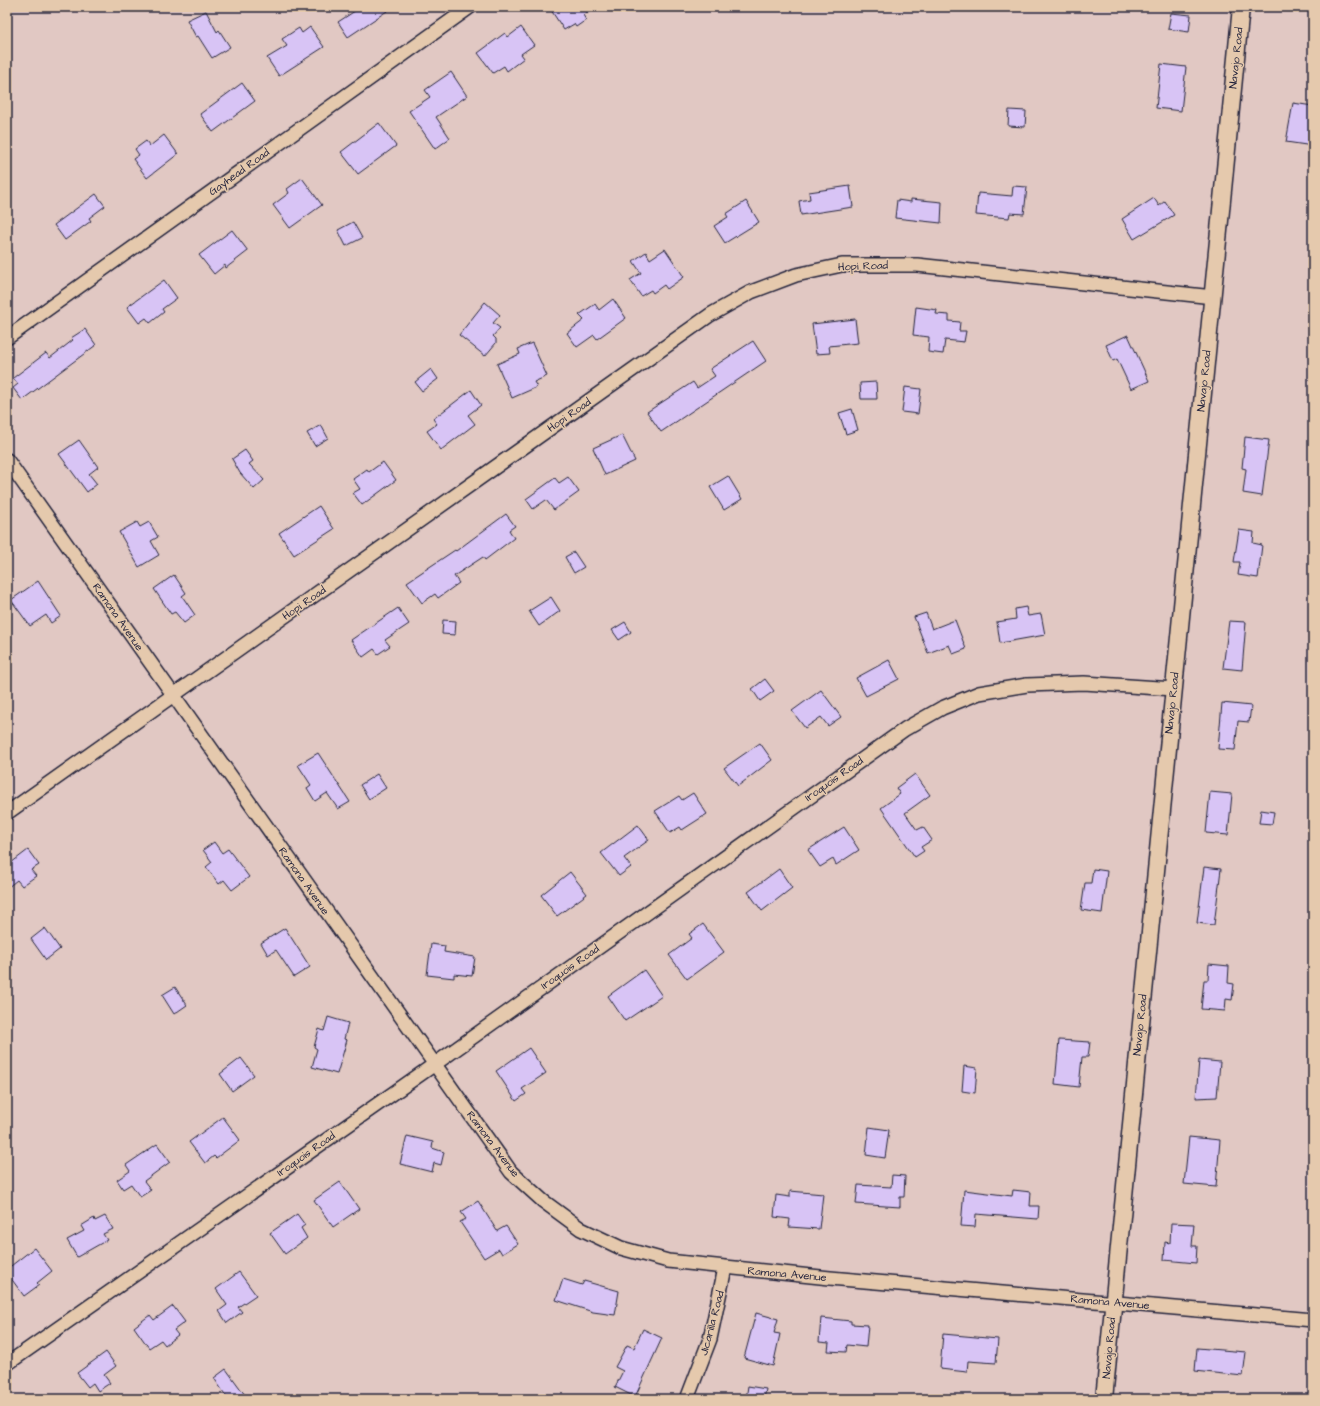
<svg xmlns="http://www.w3.org/2000/svg" width="1320" height="1406" font-family="'Architects Daughter',sans-serif">
<style>
.building{fill:#d8c4f5;stroke:#22223b}
.lines{fill:none;stroke-linecap:round;stroke-linejoin:round}
.minor-casing{stroke:#22223b;stroke-width:16}
.major-casing{stroke:#22223b;stroke-width:19}
.minor{stroke:#e5c9ad;stroke-width:13}
.major{stroke:#e5c9ad;stroke-width:16}
.labels{text-anchor:middle;dominant-baseline:central;stroke-width:3;stroke-linejoin:round;paint-order:stroke}
.street-label{font-size:11px;fill:#22223b;stroke:#e5c9ad}
</style>
<rect width="100%" height="100%" fill="#e1c8c3"/>
<filter id="ink" filterUnits="userSpaceOnUse"><feTurbulence type="fractalNoise" baseFrequency=".025" numOctaves="2"/><feDisplacementMap in="SourceGraphic" scale="8" xChannelSelector="R" yChannelSelector="G"/><feConvolveMatrix kernelMatrix="1 2 1 2 8 2 1 2 1" color-interpolation-filters="sRGB"/></filter>
<g filter="url(#ink)">
<g class="building">
<path d="M361,7H393L348,37L338,22Z"/>
<path d="M549,7H595L583,15L586,20L576,27L574,24L564,30Z"/>
<path d="M206,11L217,32L219,30L230,47L212,58L198,36L196,37L187,20Z"/>
<path d="M1171,13L1191,15L1189,32L1168,29Z"/>
<path d="M310,27L324,47L279,76L267,58L287,46L282,39L299,28L302,33Z"/>
<path d="M521,27L534,45L521,54L524,58L507,71L504,66L493,73L478,53L505,33L508,37Z"/>
<path d="M1161,64L1186,67L1181,111L1156,108Z"/>
<path d="M451,72L467,96L436,117L450,138L435,149L409,111L430,97L425,90Z"/>
<path d="M242,83L255,101L213,132L200,114Z"/>
<path d="M1293,103L1313,106V146L1286,142Z"/>
<path d="M1009,110L1026,111L1025,127L1008,126Z"/>
<path d="M379,123L396,146L358,174L341,152Z"/>
<path d="M164,135L178,154L147,178L133,159L139,155L135,149L146,141L150,146Z"/>
<path d="M302,178L322,205L290,228L273,205L289,193L287,189Z"/>
<path d="M850,186L853,207L801,215L799,201L810,199L809,192Z"/>
<path d="M1013,186L1027,187L1024,214L1010,213L1009,218L976,215L978,193L1012,196Z"/>
<path d="M96,194L105,206L89,218L91,221L65,240L54,225Z"/>
<path d="M1154,198L1159,206L1165,201L1174,215L1134,239L1122,219Z"/>
<path d="M911,199L942,202L941,223L895,218L897,200L911,202Z"/>
<path d="M746,201L759,222L725,243L714,226L728,217L726,214Z"/>
<path d="M353,222L362,238L346,246L338,230Z"/>
<path d="M232,230L248,251L226,268L225,265L214,274L199,255Z"/>
<path d="M665,249L684,277L667,289L664,285L653,293L651,290L641,296L630,280L641,273L633,261L646,252L650,259Z"/>
<path d="M164,280L177,298L162,309L164,312L150,323L146,318L139,323L127,307Z"/>
<path d="M613,299L626,318L597,339L594,335L577,347L567,333L584,320L579,315L595,304L599,310Z"/>
<path d="M485,302L500,315L493,323L500,328L493,336L496,339V343L485,356L459,335Z"/>
<path d="M916,307L937,310L936,314L949,315V321L960,322L959,331H966L964,342L945,340L943,354L928,352L929,337L913,335Z"/>
<path d="M855,319L858,343L829,346L830,353L816,354L812,324Z"/>
<path d="M85,329L96,345L22,400L13,388L18,384L13,378L46,353L50,358L73,340L71,338Z"/>
<path d="M1128,335L1149,381L1131,389L1117,359L1113,361L1106,345Z"/>
<path d="M753,341L766,361L661,432L647,412L693,382L697,388L715,376L710,369Z"/>
<path d="M532,343L547,376L534,382L537,387L512,398L497,364L520,354L518,349Z"/>
<path d="M431,369L438,379L422,391L415,382Z"/>
<path d="M876,382L877,399H861L860,383Z"/>
<path d="M905,387L921,389L918,414L902,412Z"/>
<path d="M471,390L481,405L468,415L475,424L441,450L427,431L437,424L433,419Z"/>
<path d="M852,409L858,430L846,434L839,413Z"/>
<path d="M321,425L328,438L315,446L307,433Z"/>
<path d="M622,435L635,461L605,475L593,448Z"/>
<path d="M1245,437L1269,440L1262,496L1243,493L1246,469L1242,468Z"/>
<path d="M79,440L98,467L89,474L97,484L87,492L59,454Z"/>
<path d="M245,450L253,461L249,464L264,480L254,489L240,473L232,459Z"/>
<path d="M383,462L396,480L362,505L353,493L360,489L353,479L367,469L369,472Z"/>
<path d="M728,476L742,499L724,510L710,487Z"/>
<path d="M568,477L579,492L554,510L546,500L533,509L526,499L555,478L559,483Z"/>
<path d="M319,506L334,529L294,555L279,533Z"/>
<path d="M506,514L515,526L509,530L514,538L485,560L483,557L454,576L459,583L438,598L435,594L422,603L407,582L455,550L456,551Z"/>
<path d="M137,522L140,527L149,522L158,537L151,541L159,555L139,567L119,532Z"/>
<path d="M1239,530L1254,532L1253,543L1262,545L1258,578L1238,575L1240,562H1234Z"/>
<path d="M574,552L584,567L574,573L565,557Z"/>
<path d="M174,575L186,593L182,596L195,615L184,623L175,612L171,614L154,589Z"/>
<path d="M38,581L61,616L51,623L46,615L30,626L11,600Z"/>
<path d="M551,597L560,611L539,626L529,611Z"/>
<path d="M1026,607L1028,616L1041,614L1045,635L1000,643L997,622L1016,619L1015,609Z"/>
<path d="M398,608L409,624L385,640L390,646L378,654L374,649L363,657L351,640Z"/>
<path d="M926,613L932,629L955,620L966,649L953,654L949,645L928,653L914,617Z"/>
<path d="M443,620L456,621L455,635L442,634Z"/>
<path d="M1229,621L1246,622L1242,670L1223,668Z"/>
<path d="M625,622L631,632L619,640L612,630Z"/>
<path d="M889,660L899,679L866,696L856,678Z"/>
<path d="M765,679L774,691L760,701L752,689Z"/>
<path d="M821,690L841,717L828,726L821,717L805,728L792,711Z"/>
<path d="M1222,703L1251,706L1249,722L1238,721L1235,750L1218,749Z"/>
<path d="M760,743L772,760L738,786L724,768Z"/>
<path d="M318,753L350,802L338,809L327,793L315,801L307,788L311,785L298,765Z"/>
<path d="M377,774L386,788L369,799L360,785Z"/>
<path d="M915,774L930,795L905,813L917,830L923,827L932,840L921,847L924,851L915,857L881,808L900,794L896,788Z"/>
<path d="M1210,792L1232,794L1228,835L1206,833Z"/>
<path d="M693,793L707,814L682,830L680,827L670,833L655,811L679,796L682,800Z"/>
<path d="M1261,810L1274,812L1272,824L1259,823Z"/>
<path d="M638,825L649,840L624,858L631,867L619,876L601,853Z"/>
<path d="M844,827L859,850L836,865L833,859L820,867L808,850Z"/>
<path d="M214,842L222,853L228,849L249,877L232,890L224,880L219,884L206,867L212,862L203,850Z"/>
<path d="M28,850L39,865L31,870L36,876L22,886L17,880L7,888V866Z"/>
<path d="M1204,867L1221,869L1214,925L1197,923Z"/>
<path d="M779,869L792,888L762,911L748,892Z"/>
<path d="M1093,869L1107,871L1102,913L1081,910L1085,883H1091Z"/>
<path d="M570,872L587,894L557,916L541,895Z"/>
<path d="M703,924L724,952L687,979L669,955L692,938L689,934Z"/>
<path d="M45,928L60,949L46,960L31,939Z"/>
<path d="M285,928L310,967L294,977L276,950L268,955L261,943Z"/>
<path d="M431,944L445,946L444,952L475,957L472,976L454,974V978L427,975Z"/>
<path d="M1209,964L1229,966L1228,983L1234,984L1232,1000L1226,999L1225,1011L1201,1009L1204,980H1208Z"/>
<path d="M644,970L662,996L625,1021L608,996Z"/>
<path d="M175,987L187,1005L174,1014L162,995Z"/>
<path d="M328,1017L348,1023L344,1039L347,1040L337,1074L312,1067L317,1049L314,1047L319,1029L324,1031Z"/>
<path d="M1059,1040L1090,1042L1088,1057H1082L1079,1087L1055,1084Z"/>
<path d="M529,1048L546,1073L522,1089L526,1094L516,1101L496,1071Z"/>
<path d="M241,1058L254,1075L232,1091L220,1074Z"/>
<path d="M1199,1060L1220,1062L1217,1097L1196,1098Z"/>
<path d="M964,1066L977,1068L975,1093L962,1091Z"/>
<path d="M223,1117L240,1140L216,1158L214,1156L205,1163L189,1142Z"/>
<path d="M869,1127L889,1130L885,1158L866,1155Z"/>
<path d="M407,1136L433,1142L432,1148L444,1152L441,1165L434,1163L432,1172L400,1164Z"/>
<path d="M1189,1137L1220,1140L1216,1187L1184,1184Z"/>
<path d="M157,1144L170,1162L144,1181L151,1190L140,1197L131,1184L123,1189L117,1180L130,1171L126,1165Z"/>
<path d="M892,1175L905,1176L904,1197H900V1207L856,1204L858,1185L891,1187Z"/>
<path d="M340,1182L359,1209L333,1227L314,1200Z"/>
<path d="M964,1190L1012,1196L1013,1190L1031,1192L1030,1206H1039L1038,1219L976,1214L975,1227L961,1226Z"/>
<path d="M790,1191L823,1194L819,1229L789,1227L790,1219L774,1217L776,1195L790,1197Z"/>
<path d="M478,1201L497,1231L506,1226L518,1244L502,1254L499,1249L484,1258L460,1222L466,1219L461,1212Z"/>
<path d="M297,1214L305,1225L301,1228L307,1238L285,1254L270,1233Z"/>
<path d="M105,1216L113,1229L103,1234L107,1240L77,1257L67,1240L84,1231L81,1226L94,1218L95,1221Z"/>
<path d="M1171,1223L1194,1224L1192,1246H1197L1196,1263L1164,1260L1165,1242L1170,1243Z"/>
<path d="M34,1248L52,1271L37,1283L39,1285L24,1296L7,1273V1269Z"/>
<path d="M239,1272L256,1295L238,1307L242,1312L227,1323L219,1311L227,1305L216,1289Z"/>
<path d="M563,1279L582,1285L584,1281L619,1291L615,1315L593,1312L556,1300Z"/>
<path d="M173,1306L185,1322L174,1330L178,1335L165,1345L161,1340L149,1348L134,1327L150,1315L154,1320Z"/>
<path d="M756,1313L778,1319L774,1333L780,1334L773,1366L744,1358Z"/>
<path d="M821,1318L851,1321V1324L868,1325L866,1347L847,1345L846,1352L828,1351L829,1343L819,1342Z"/>
<path d="M643,1329L662,1338L635,1397L615,1387L623,1371L615,1367L627,1345L634,1348Z"/>
<path d="M943,1334L998,1339L996,1363L968,1361L967,1372L940,1369Z"/>
<path d="M1197,1348L1246,1352L1243,1376L1195,1371Z"/>
<path d="M106,1352L116,1366L104,1375L110,1383L98,1391L93,1383L88,1387L77,1373Z"/>
<path d="M226,1369L245,1395L239,1399H228L214,1378Z"/>
<path d="M748,1386L766,1389L764,1399H746Z"/>
</g>
<g class="lines">
<defs>
<g id="minor">
<path d="M7,338L470,7"/>
<path d="M7,460L511,1172L543,1201L581,1229L621,1248L668,1261L830,1278L1313,1320"/>
<path d="M7,813L710,315L751,292L796,275L842,265H917L1213,297"/>
<path d="M7,1364L435,1064L905,729L942,708L979,693L1027,685L1084,683L1174,689"/>
<path d="M687,1399L710,1339L725,1268"/>
</g>
<path id="major" d="M1104,1399L1241,7"/>
</defs>
<use href="#minor" class="minor-casing"/>
<use href="#major" class="major-casing"/>
<use href="#minor" class="minor"/>
<use href="#major" class="major"/>
</g>
</g>
<g class="labels">
<g class="street-label">
<text transform="translate(1236 58) rotate(-84)">Navajo Road</text>
<text transform="translate(239 172) rotate(-36)">Gayhead Road</text>
<text transform="translate(863 266) rotate(-2)">Hopi Road</text>
<text transform="translate(1204 381) rotate(-84)">Navajo Road</text>
<text transform="translate(569 415) rotate(-35)">Hopi Road</text>
<text transform="translate(304 603) rotate(-35)">Hopi Road</text>
<text transform="translate(118 617) rotate(55)">Ramona Avenue</text>
<text transform="translate(1172 703) rotate(-84)">Navajo Road</text>
<text transform="translate(834 779) rotate(-35)">Iroquois Road</text>
<text transform="translate(304 881) rotate(55)">Ramona Avenue</text>
<text transform="translate(570 967) rotate(-35)">Iroquois Road</text>
<text transform="translate(1140 1025) rotate(-84)">Navajo Road</text>
<text transform="translate(493 1144) rotate(53)">Ramona Avenue</text>
<text transform="translate(306 1154) rotate(-35)">Iroquois Road</text>
<text transform="translate(787 1274) rotate(5)">Ramona Avenue</text>
<text transform="translate(1110 1302) rotate(5)">Ramona Avenue</text>
<text transform="translate(712 1323) rotate(-75)">Jicarilla Road</text>
<text transform="translate(1109 1348) rotate(-85)">Navajo Road</text>
</g>
</g>
<rect width="1320" height="1406" fill="none" stroke="#e5c9ad" stroke-width="24"/>
<rect x="12" y="12" width="1296" height="1382" fill="none" stroke="#22223b" stroke-width="1.5" filter="url(#ink)"/>
</svg>
